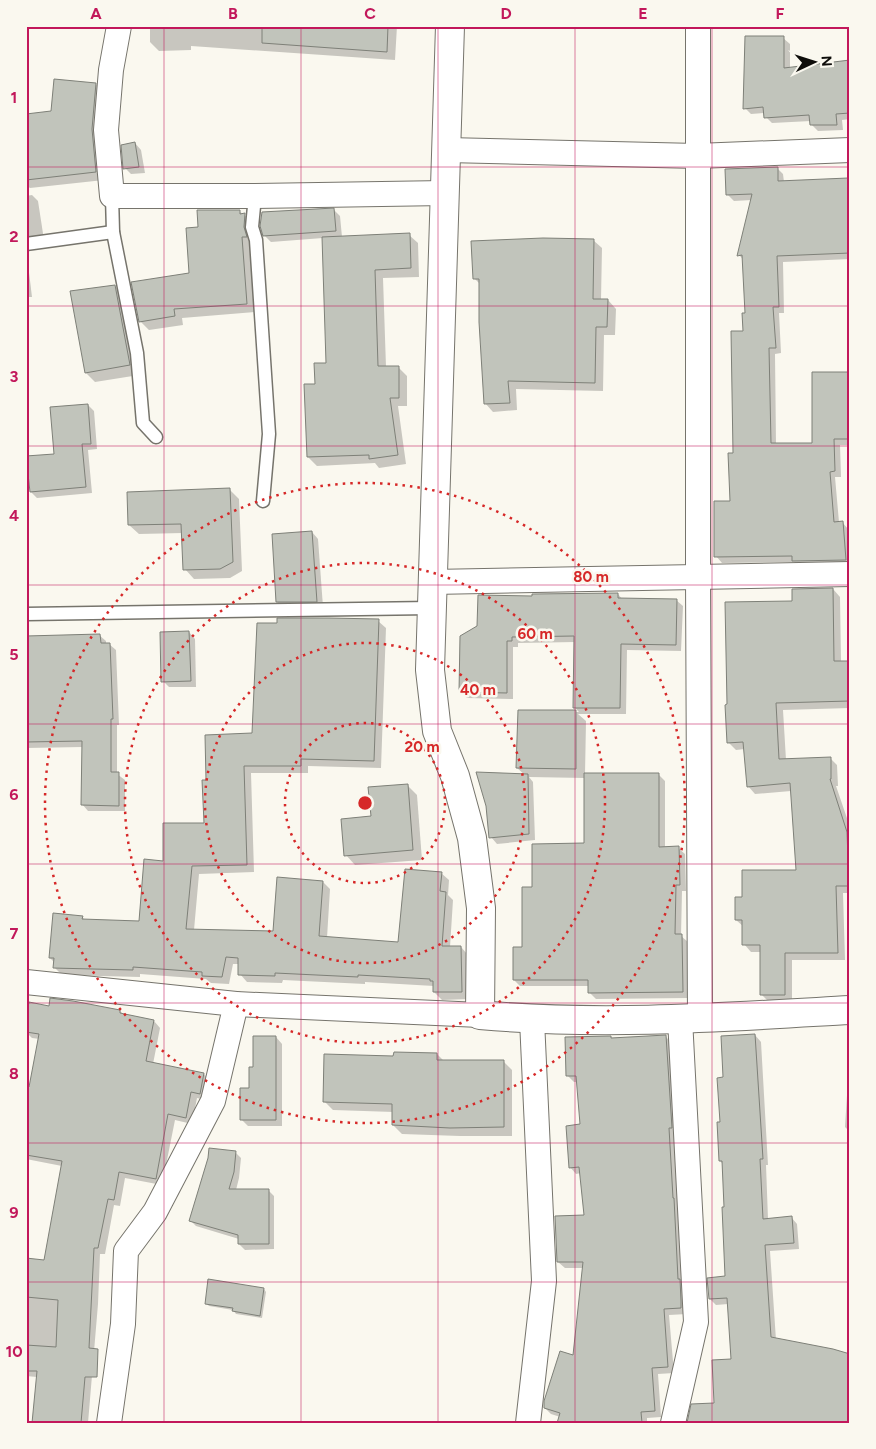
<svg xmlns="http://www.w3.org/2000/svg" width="876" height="1449" font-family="Figtree,sans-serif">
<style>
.shadow{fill:#0003}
.building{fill:#c1c4bb;stroke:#7e8078}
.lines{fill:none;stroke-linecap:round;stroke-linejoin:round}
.lane-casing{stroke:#76746c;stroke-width:15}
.street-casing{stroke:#76746c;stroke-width:26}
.secondary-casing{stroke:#76746c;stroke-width:30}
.lane{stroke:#fff;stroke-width:12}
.street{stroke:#fff;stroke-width:24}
.secondary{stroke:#fff;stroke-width:28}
.grid{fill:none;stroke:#c2185b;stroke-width:1;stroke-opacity:0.55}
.ring{fill:none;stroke:#d62828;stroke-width:2.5;stroke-dasharray:2.5 5}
.centre{fill:#d62828;stroke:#faf8ef;stroke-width:2.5}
.ring-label{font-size:15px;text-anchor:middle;font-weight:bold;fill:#d62828;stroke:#faf8ef;stroke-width:5;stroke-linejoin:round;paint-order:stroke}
.neatline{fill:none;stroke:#c2185b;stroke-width:2}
.grid-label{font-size:16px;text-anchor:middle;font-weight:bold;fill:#c2185b}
</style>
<rect width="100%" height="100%" fill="#faf8ef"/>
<g class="shadow">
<path d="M150,26H397L395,60L191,46V50L159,51L150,42Z"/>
<path d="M783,38L790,44V69L850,64V119L842,120L843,130L818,131L812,125L811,121L772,123L766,117L765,113L751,114L745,108Z"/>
<path d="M96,84L104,93V180L30,188L26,185V115L52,112Z"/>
<path d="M135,143L141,150L145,173L131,174L125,168Z"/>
<path d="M777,168L783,174L784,182L847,180L850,182V259L783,262L784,313H779L781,353L775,354L776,444H814L850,373V445H840L841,477H835L839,522H842L848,529L850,566L800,567L794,562L722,563L716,556L731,502L746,314L744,260L739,255L752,200L734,201L728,195Z"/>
<path d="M32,195L38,201L44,240L26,246V196Z"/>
<path d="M334,210L340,216L342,237L409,235L418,243L419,277L383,278L386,367H398L407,376V406H398L406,464L379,468L375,463L317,466L308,457L317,385L328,364L323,238L271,242L264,235Z"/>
<path d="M239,211L254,223L255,312L182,318L183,325L149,330L140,321L191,274L199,228Z"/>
<path d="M593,240L602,248L601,300H608L616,309L615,335H604L603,391L516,389L517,410L493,412L485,403L480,284L474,278Z"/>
<path d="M26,262L28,264L32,297H26Z"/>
<path d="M115,286L124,295L139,375L95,382L86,373Z"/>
<path d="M88,405L94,411L97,449L88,450L92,493L37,498L31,492L28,457L55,455Z"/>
<path d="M230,490L239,499L242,571L230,578L194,579L185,569L183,533L139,534L129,525Z"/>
<path d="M312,532L318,539L323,607L283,608L277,602Z"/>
<path d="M833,589L840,597L841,662H850V708L783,710L786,760L830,758L837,765L838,786H836L850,827V893H843L845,960H792V1002H769L762,995V952H751L744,944V927L736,920L743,898L797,871L791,791L755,794L748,786L745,749L736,750L728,742L793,603Z"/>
<path d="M618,594L622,599L676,600L683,606L681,651L627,650L626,714H578L586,721L585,775L658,774L665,781V848H678L685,854L686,891H682L681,936L688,942L689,998L596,999L589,992V986H520L514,980L524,948L533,888L586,844L585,778L529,777L533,782L535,840L497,844L491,837L525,775L517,768L519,711L579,712L575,708L576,642L518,643V647H513V699L467,698L460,692L534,597Z"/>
<path d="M378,621L386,628L381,768L308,766V773H251L254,872L199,874L194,930L274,933L323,882L330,889L327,938L399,943L441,873L449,880L448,895L453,900L450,947H461L468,955L469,999L442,1000L434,992V986L365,982V984L283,980L282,983L247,982L240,974L239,964H233L229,984L211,983L206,979L140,974V977L62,975L54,967L55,963L50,958L82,917L85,920L140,923L164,862L205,825L208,781L254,734Z"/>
<path d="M189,632L195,639L196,687H169L163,681Z"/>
<path d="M99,635L106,641V644H109L116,650L119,725H117V774L125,780V811H88L82,804L83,747L26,748V637Z"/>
<path d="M407,785L417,795L422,860L355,865L346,855L372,818Z"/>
<path d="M50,1007L120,1011L123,1014L154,1021L160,1028L153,1064L204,1074L210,1081L207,1100L197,1098L192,1124L175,1120L162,1185L125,1178L120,1206L114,1205L105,1254H100L98,1304L88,1423H33L37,1377L26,1376V1260L45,1261L62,1166L26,1159V1110L40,1039L32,1038L26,1032V1025Z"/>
<path d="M755,1035L761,1042L768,1165H766L768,1219L791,1217L797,1224L799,1249L770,1251L776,1340L716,1404L732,1361L728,1304L716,1305L710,1299L726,1278L723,1164L720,1161L724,1079Z"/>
<path d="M665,1036L672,1043L687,1314L669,1315L674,1373L658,1374L661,1417L647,1418V1423H579L551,1414L545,1408L574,1356L583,1268H565L558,1262L585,1217L581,1173L576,1174L570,1167L581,1126L578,1082H574L568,1076L611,1037L613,1039Z"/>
<path d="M276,1037L282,1044V1126H248L242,1120L250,1089L254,1068Z"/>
<path d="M850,1048V1132L845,1127Z"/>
<path d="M437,1054L444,1061H503L512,1070V1136H460L402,1134L393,1125L394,1112L333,1110L324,1101L395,1058Z"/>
<path d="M235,1152L241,1158L239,1178L236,1190H268L274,1196V1249L245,1250L239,1244V1239L196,1226L190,1220Z"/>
<path d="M264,1289L266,1292L262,1318L236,1314L233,1310L209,1306L206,1303Z"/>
</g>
<g class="building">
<path d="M262,26H388L387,52L262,43Z"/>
<path d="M745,36H784V68L850,60V113L836,114L837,125H810L809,115L764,118L763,107L743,109Z"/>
<path d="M54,79L96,83L92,129L96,172L26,180V114L51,111Z"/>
<path d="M135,142L139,167L123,169L121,145Z"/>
<path d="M778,167V181L848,178L850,253L777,256L779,307H773L776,348H769L771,443H812V372H850V439H834L835,471L830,472L834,522L843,521L846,560L792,561V556L714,557V501H730L728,453H733L731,331H743L742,313H745L742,255L737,256L752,194L726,195L725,169Z"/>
<path d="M334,208L336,231L263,236L260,226L262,212Z"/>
<path d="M197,210H240V214L245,213L244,227L247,237H242L247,304L174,309L175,316L139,322L131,282L189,273L186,228L198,227Z"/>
<path d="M410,233L411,268L375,270L378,366H399V398H390L398,455L369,459V455L307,457L304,384H315L314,363H326L322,237Z"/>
<path d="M543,238L594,239L593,299H608L607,327H596L595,383L508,381L510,403L484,404L479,322V279H473L471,241Z"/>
<path d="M115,285L130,365L85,373L70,291Z"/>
<path d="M88,404L91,444H82L86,487L30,492L26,456L54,454L50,407Z"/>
<path d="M230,488L233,562L220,569L183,570L181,524L128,525L127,492Z"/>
<path d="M312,531L317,602H276L272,534Z"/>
<path d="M833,588L834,661H850V701L776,703L779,759L831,757V779H830L847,832L849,886H836L838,953H785V995H760V945H742V920H735V897H742V870H796L790,783L747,787L743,742L727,743L725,705L727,704L725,602L792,601V589Z"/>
<path d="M618,593V598L677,599L676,645L621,644L620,708H573L574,636L512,637V641H507V693L459,692L460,636L477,626L478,595L532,596V594Z"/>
<path d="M277,618H329L379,619L374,761L301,759V766H244L247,865L192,866L186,929L273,931L277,877L323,881L319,936L398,942L405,869L442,872L440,891L446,892L442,946H461L462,992H433V981H430V979L358,975V977L275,973V976L238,975V958L226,957L222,977L202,976V972L133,967V970L53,968L54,958H49L53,913L83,916L82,919L139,921L144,859L163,861V823H204L202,780H206L205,735L252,733L257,623H277Z"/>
<path d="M189,631L191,681L161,682L160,632Z"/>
<path d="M100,634L101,643H110L113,719H111V772H119V806L81,805L82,741L26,742V636Z"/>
<path d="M518,710H576V769L516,768Z"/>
<path d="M476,772L528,774L529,834L489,838L486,806Z"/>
<path d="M584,773H659V847L679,846L680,885H676L675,934H682L683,992L588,993V980H513V947H522V887H532V844L584,843Z"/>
<path d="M408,784L413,850L344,856L341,819L371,816L368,787Z"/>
<path d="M50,998L73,1001L120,1010V1013L154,1020L146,1061L204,1073L200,1094L191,1092L186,1118L168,1114L156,1179L119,1172L114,1200L108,1199L98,1248H94L89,1348L98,1349L97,1377H85L81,1423H32L37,1371H26V1345L56,1347L58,1300L26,1297V1258L44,1260L62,1161L26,1155V1086L29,1087L39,1034L26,1032V1018L29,1002L49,1006Z"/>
<path d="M755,1034L763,1159H760L763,1219L792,1216L794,1243L765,1245L771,1337L833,1349L850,1354V1423H687L691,1404L714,1403L712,1360L731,1359L727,1298L709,1299L707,1278L725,1276L722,1207H724L722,1161H719L717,1122H720L717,1078L723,1077L721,1036Z"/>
<path d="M666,1035L672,1128H669L673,1198H674L678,1279H680L681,1301V1308L664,1309L668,1367L652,1368L655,1411L641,1412L642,1423H557L560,1413L544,1408V1401L560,1351L573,1355L583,1262H557L555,1216L584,1215L579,1167L569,1168L566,1126L580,1124L576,1076H566L565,1037L611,1036V1038Z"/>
<path d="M253,1036H276V1120H240V1088H249V1067H253Z"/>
<path d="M394,1052L437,1053V1060H504V1127L450,1128L392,1125V1104L323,1102L324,1054L393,1056Z"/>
<path d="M209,1148L236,1151L234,1172L229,1189H269V1244H238V1235L189,1221L208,1158Z"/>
<path d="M208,1279L264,1288L260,1316L232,1311L233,1308L205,1304Z"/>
</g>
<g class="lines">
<defs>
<g id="lane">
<path d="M112,196L113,232L137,353L143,423L156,437"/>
<path d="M255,196L252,227L256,240L269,434L263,501"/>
<path d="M26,244L113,232"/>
<path d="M26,614L431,608"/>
</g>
<g id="street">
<path d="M119,26L111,70L106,130L112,196H255L445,193"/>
<path d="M698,26V577L700,1019"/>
<path d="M447,150L697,156L850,150"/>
<path d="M432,582L850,574"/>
<path d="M26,982L236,1004L480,1015"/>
<path d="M109,1423L123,1324L126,1251L155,1212L213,1101L236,1004"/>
<path d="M528,1423L544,1281L532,1020"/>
<path d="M673,1423L696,1322L680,1019"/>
</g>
<path id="secondary" d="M450,26L430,670L437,731L455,776L472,838L481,908L480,1015C603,1026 727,1017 850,1010"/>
</defs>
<use href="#lane" class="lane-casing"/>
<use href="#street" class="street-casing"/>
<use href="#secondary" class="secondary-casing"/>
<use href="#lane" class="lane"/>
<use href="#street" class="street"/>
<use href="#secondary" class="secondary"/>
</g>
<path class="grid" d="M164,26V1423M301,26V1423M438,26V1423M575,26V1423M712,26V1423M26,167H850M26,306H850M26,446H850M26,585H850M26,724H850M26,864H850M26,1003H850M26,1143H850M26,1282H850"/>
<g class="ring">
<circle cx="365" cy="803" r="80"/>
<circle cx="365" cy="803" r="160"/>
<circle cx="365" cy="803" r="240"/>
<circle cx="365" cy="803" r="320"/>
</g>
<circle cx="365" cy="803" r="8" class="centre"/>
<g class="ring-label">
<text x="591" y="582">80 m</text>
<text x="535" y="639">60 m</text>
<text x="478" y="695">40 m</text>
<text x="422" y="752">20 m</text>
</g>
<rect width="876" height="1449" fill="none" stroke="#faf8ef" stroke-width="55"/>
<g transform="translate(814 62) rotate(86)" stroke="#faf8ef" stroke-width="4" paint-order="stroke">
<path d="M0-4L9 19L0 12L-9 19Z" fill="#0e0d0a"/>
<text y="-8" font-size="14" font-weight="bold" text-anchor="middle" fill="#0e0d0a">N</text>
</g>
<rect x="28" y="28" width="820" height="1394" class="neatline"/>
<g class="grid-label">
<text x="96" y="19">A</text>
<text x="233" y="19">B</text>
<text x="370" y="19">C</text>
<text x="506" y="19">D</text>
<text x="643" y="19">E</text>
<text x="780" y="19">F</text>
<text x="14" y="103">1</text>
<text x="14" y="242">2</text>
<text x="14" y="382">3</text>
<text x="14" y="521">4</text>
<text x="14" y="660">5</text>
<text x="14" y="800">6</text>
<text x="14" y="939">7</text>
<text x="14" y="1079">8</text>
<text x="14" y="1218">9</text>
<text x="14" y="1357">10</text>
</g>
</svg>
